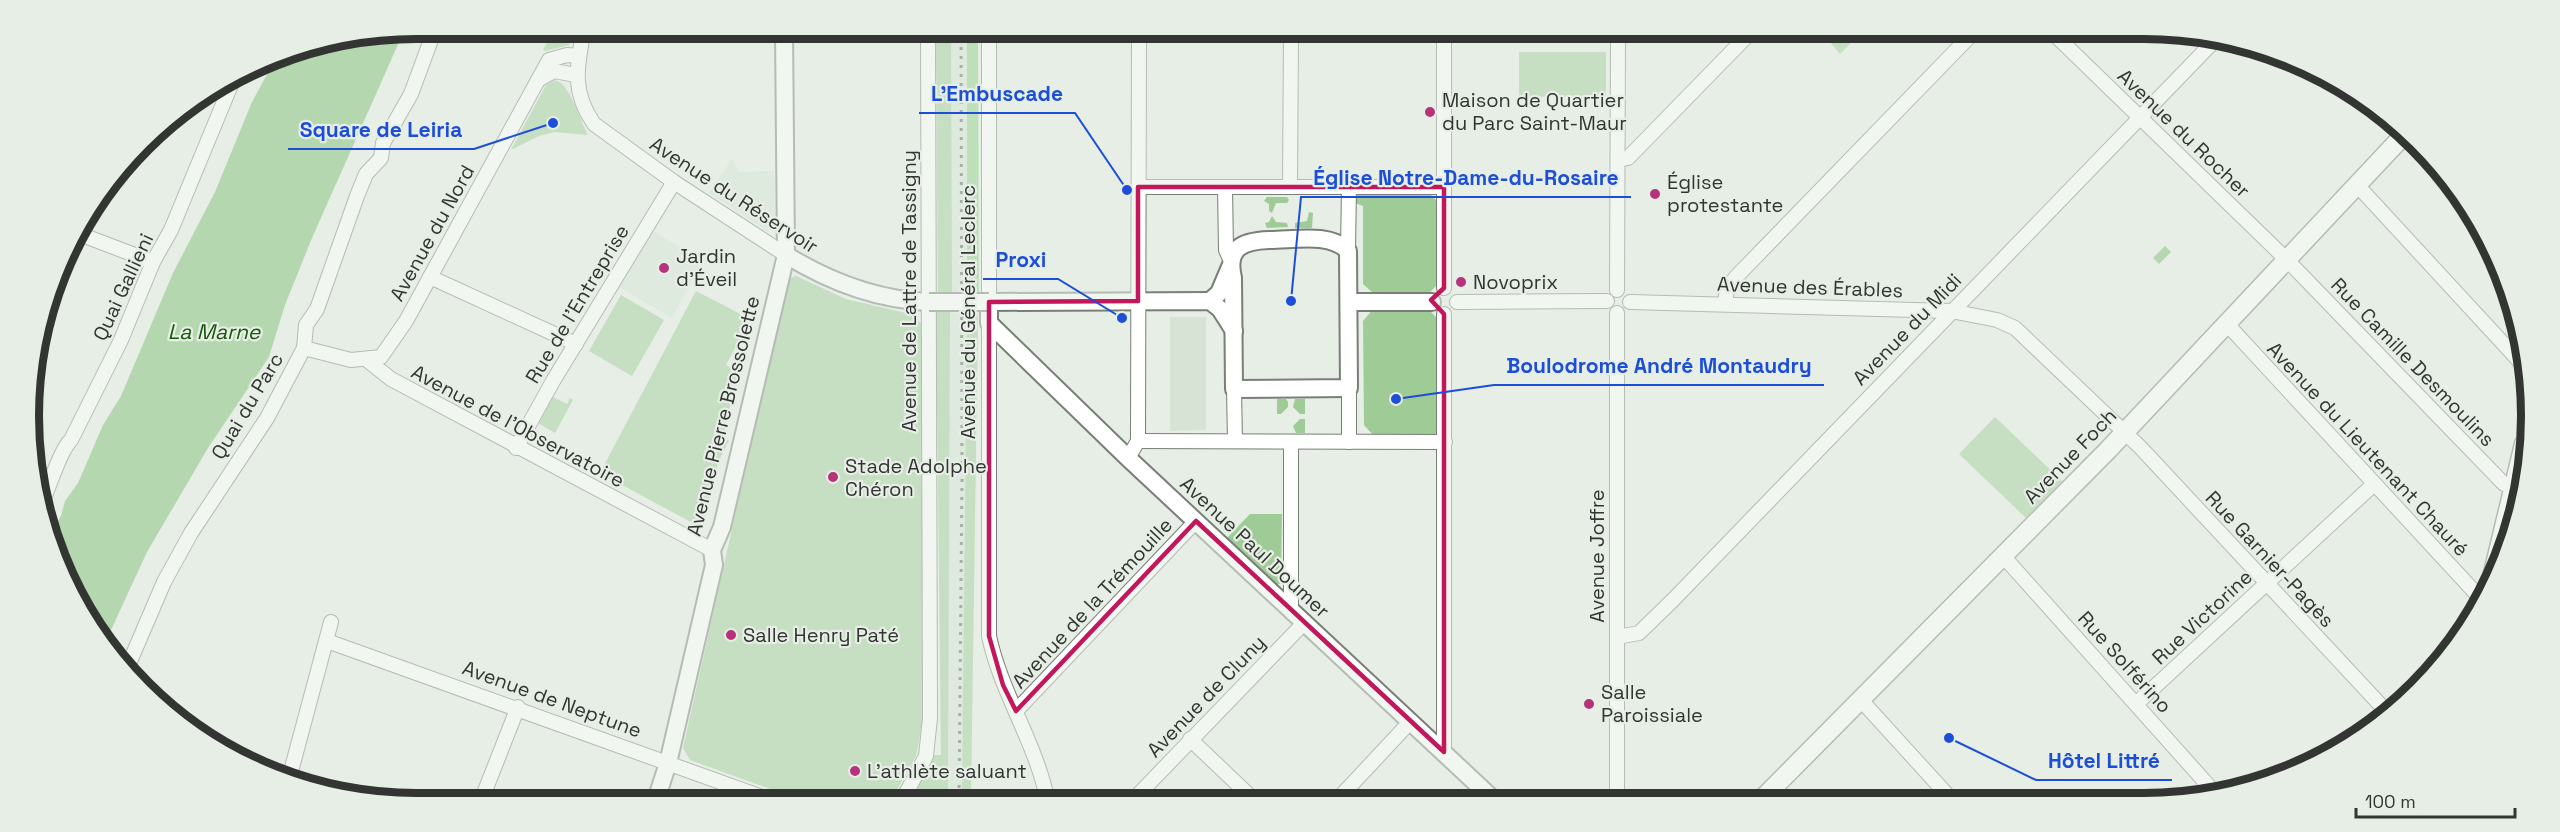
<svg xmlns="http://www.w3.org/2000/svg" width="2560" height="832" font-family="'Space Grotesk',sans-serif">
<style>
.built{fill:#d7e4d5}
.green{fill:#9fcb97}
.forest{fill:#8dce82}
.water{fill:#7aba6f}
.lines{fill:none;stroke-linecap:round;stroke-linejoin:round}
.minor-casing{stroke:#787f77;stroke-width:16}
.tertiary-casing{stroke:#787f77;stroke-width:20}
.secondary-casing{stroke:#787f77;stroke-width:21}
.minor{stroke:#fff;stroke-width:14}
.tertiary{stroke:#fff;stroke-width:16}
.secondary{stroke:#fff;stroke-width:18}
.rail{stroke:#5e625e;stroke-width:3;stroke-dasharray:3 6;stroke-linecap:butt}
.tertiary-bridge-casing{stroke:#787f77;stroke-width:20;stroke-linecap:butt}
.tertiary-bridge{stroke:#fff;stroke-width:16}
.marked{fill:none;stroke:#c2185b;stroke-width:4.5;stroke-linejoin:round}
.poi-dot{fill:#b6337b;stroke:#e6eee5;stroke-width:2}
.labels{text-anchor:middle;dominant-baseline:central;stroke-width:4.5;stroke-linejoin:round;paint-order:stroke}
.poi-label{font-size:20px;fill:#323532;stroke:#e6eee5;text-anchor:start}
.street-label{font-size:20px;fill:#323532;stroke:#e6eee5}
.water-label{font-size:21px;font-style:italic;fill:#17580b;stroke:#e6eee5}
.rim{fill:none;stroke:#323532;stroke-width:8}
.leader{fill:none;stroke:#1d4ed8;stroke-width:2}
.callout-dot{fill:#1d4ed8;stroke:#e6eee5;stroke-width:2}
.callout-label{font-size:21px;text-anchor:middle;font-weight:bold;fill:#1d4ed8;stroke:#e6eee5;stroke-width:4.5;stroke-linejoin:round;paint-order:stroke}
</style>
<rect width="100%" height="100%" fill="#e6eee5"/>
<g class="built">
<path d="M936,31H978L979,293L938,294Z"/>
<path d="M732,159L739,172L774,171L775,227L767,231L709,193Z"/>
<path d="M653,231L702,261L672,318L619,287Z"/>
<path d="M940,313H978L971,794L998,797H941Z"/>
<path d="M1170,317H1206V430L1170,431Z"/>
</g>
<g class="green">
<path d="M554,29H574L569,45L545,51L543,50Z"/>
<path d="M936,31H951L952,293L938,294Z"/>
<path d="M1823,34L1859,35L1840,54Z"/>
<path d="M1519,52H1606V96L1519,97Z"/>
<path d="M555,80C570,83 580,121 588,135L554,132L539,136L511,150L546,85Z"/>
<path d="M1358,192H1428L1438,202V284L1427,295L1374,294L1363,284V206L1355,203Z"/>
<path d="M1267,197H1287L1289,200L1287,203H1276L1272,213L1269,211V204L1264,201Z"/>
<path d="M1309,212L1313,213L1312,228H1295V223L1307,221Z"/>
<path d="M1272,216L1276,222L1287,223L1288,227L1267,228L1265,223L1269,222Z"/>
<path d="M796,276L846,299L910,314L921,323L923,718L916,756L893,797H792L690,760L683,748L788,279Z"/>
<path d="M696,291L750,319L726,365L738,372L723,437L729,441L718,462L702,528L600,473Z"/>
<path d="M621,295L664,320L632,376L589,351Z"/>
<path d="M1375,307H1426L1438,319V433L1435,435H1373L1364,425L1363,321Z"/>
<path d="M950,309L948,797H909L931,755H941L936,312Z"/>
<path d="M967,310L978,313L971,795L962,797Z"/>
<path d="M553,397L567,404L570,398L573,400L555,433L538,423Z"/>
<path d="M1277,399H1286L1288,402V407L1281,414H1277Z"/>
<path d="M1295,399H1305V414H1300L1293,407Z"/>
<path d="M1995,417L2062,481L2026,518L1959,454Z"/>
<path d="M1300,419H1305V433H1296L1293,426Z"/>
<path d="M1250,514H1282L1281,583L1277,585L1227,538Z"/>
</g>
<path class="forest" d="M967,31H978L979,293H967Z"/>
<g class="water">
<path d="M404,31L312,238L285,305L269,357L208,448L147,552L105,643L94,632L50,535L61,516L65,501L78,483L103,425L121,396L173,273L215,192L252,102L277,56Z"/>
<path d="M2165,246L2171,252L2159,264L2153,258Z"/>
</g>
<g class="lines">
<defs>
<g id="minor">
<path d="M584,29C577,66 571,91 594,124L674,182L786,255"/>
<path d="M2055,35L2286,259L2504,484L2514,486"/>
<path d="M538,80L554,71L576,75"/>
<path d="M1618,160L1628,158L1749,34"/>
<path d="M2357,185L2524,366"/>
<path d="M1290,186L1291,32"/>
<path d="M1138,187H1444"/>
<path d="M1225,187L1226,250L1231,261"/>
<path d="M77,233L153,262"/>
<path d="M1348,251L1349,186"/>
<path d="M430,277L576,344"/>
<path d="M1444,288V33"/>
<path d="M1617,290L1618,34"/>
<path d="M989,302V31"/>
<path d="M1457,302L1607,301"/>
<path d="M1630,302L1951,311L1997,320L2015,328L2141,448L2387,712"/>
<path d="M1725,303L1727,289L1736,277L1971,35"/>
<path d="M1444,314V752"/>
<path d="M989,323V636C1001,693 1035,741 1047,798"/>
<path d="M2226,323L2483,601"/>
<path d="M304,348L351,360L381,357L406,321L549,60L567,55L579,56"/>
<path d="M367,360L391,379L712,550"/>
<path d="M1234,389L1235,441"/>
<path d="M1138,441L1445,442"/>
<path d="M1291,442V609"/>
<path d="M1349,442V388"/>
<path d="M516,448L553,381L674,182"/>
<path d="M1128,458L1138,441L1139,32"/>
<path d="M41,506C48,490 60,450 71,440L121,340L153,262L171,230L233,80"/>
<path d="M2004,557L2216,794"/>
<path d="M1617,637L1639,633L1673,600L2219,36"/>
<path d="M327,641L762,797"/>
<path d="M128,666L164,582L191,533L267,418L304,348L306,325L317,309L357,196L366,174L381,158L383,143L411,94L435,29"/>
<path d="M1860,699L1952,800"/>
<path d="M2136,704L2373,485"/>
<path d="M1016,711L1196,521"/>
<path d="M1190,739L1252,798"/>
<path d="M290,775L331,622"/>
<path d="M483,796L518,707"/>
<path d="M904,797L926,756L930,718L928,31"/>
<path d="M1135,798L1305,622"/>
<path d="M1339,798L1411,721"/>
<path d="M1617,799V313"/>
</g>
<g id="tertiary">
<path d="M1269,240C1294,240 1330,232 1348,251L1349,388L1234,389L1233,278C1226,248 1242,241 1269,240Z"/>
<path d="M786,255C830,282 876,300 929,302"/>
<path d="M1210,301L1219,293L1230,267"/>
<path d="M1349,302H1432"/>
<path d="M1234,331L1220,309L1210,301L989,302V323L1128,458L1493,799"/>
<path d="M657,797L668,763L714,565L712,550L722,527L786,255L784,30"/>
</g>
<g id="secondary">
<path d="M2493,573L2524,444"/>
<path d="M1762,799L2108,450L2402,137"/>
</g>
</defs>
<use href="#minor" class="minor-casing"/>
<use href="#tertiary" class="tertiary-casing"/>
<use href="#secondary" class="secondary-casing"/>
<use href="#minor" class="minor"/>
<use href="#tertiary" class="tertiary"/>
<use href="#secondary" class="secondary"/>
<path class="rail" d="M959,797L962,476L961,31"/>
<defs>
<path id="tertiary-bridge" d="M929,302H989"/>
</defs>
<use href="#tertiary-bridge" class="tertiary-bridge-casing"/>
<use href="#tertiary-bridge" class="tertiary-bridge"/>
</g>
<path d="M0 0H2560V832H0ZM1138,187H1444V288L1431,300L1444,314V752L1196,521L1016,711L1003,685L989,636V302L1138,301Z" fill="#e6eee5" fill-opacity=".55" fill-rule="evenodd"/>
<path class="marked" d="M1138,187H1444V288L1431,300L1444,314V752L1196,521L1016,711L1003,685L989,636V302L1138,301Z"/>
<g class="poi-dot">
<circle cx="1430" cy="112" r="6"/>
<circle cx="1655" cy="194" r="6"/>
<circle cx="664" cy="268" r="6"/>
<circle cx="1461" cy="282" r="6"/>
<circle cx="833" cy="477" r="6"/>
<circle cx="731" cy="635" r="6"/>
<circle cx="1589" cy="704" r="6"/>
<circle cx="855" cy="771" r="6"/>
</g>
<g class="labels">
<g class="poi-label">
<text x="1442" y="100">Maison de Quartier<tspan x="1442" dy="23">du Parc Saint-Maur</tspan></text>
<text x="1667" y="182">Église<tspan x="1667" dy="23">protestante</tspan></text>
<text x="676" y="256">Jardin<tspan x="676" dy="23">d'Éveil</tspan></text>
<text x="1473" y="282">Novoprix</text>
<text x="845" y="466">Stade Adolphe<tspan x="845" dy="23">Chéron</tspan></text>
<text x="743" y="635">Salle Henry Paté</text>
<text x="1601" y="692">Salle<tspan x="1601" dy="23">Paroissiale</tspan></text>
<text x="867" y="771">L'athlète saluant</text>
</g>
<g class="street-label">
<text transform="translate(2184 133) rotate(44)">Avenue du Rocher</text>
<text transform="translate(734 195) rotate(33)">Avenue du Réservoir</text>
<text transform="translate(432 233) rotate(-61)">Avenue du Nord</text>
<text transform="translate(123 287) rotate(-65)">Quai Gallieni</text>
<text transform="translate(1810 287) rotate(2)">Avenue des Érables</text>
<text transform="translate(909 291) rotate(-90)">Avenue de Lattre de Tassigny</text>
<text transform="translate(577 304) rotate(-59)">Rue de l'Entreprise</text>
<text transform="translate(968 312) rotate(-90)">Avenue du Général Leclerc</text>
<text transform="translate(1907 329) rotate(-46)">Avenue du Midi</text>
<text transform="translate(2413 362) rotate(46)">Rue Camille Desmoulins</text>
<text transform="translate(247 406) rotate(-59)">Quai du Parc</text>
<text transform="translate(723 416) rotate(-76)">Avenue Pierre Brossolette</text>
<text transform="translate(518 426) rotate(28)">Avenue de l'Observatoire</text>
<text transform="translate(2368 449) rotate(47)">Avenue du Lieutenant Chauré</text>
<text transform="translate(2070 456) rotate(-46)">Avenue Foch</text>
<text transform="translate(1255 547) rotate(43)">Avenue Paul Doumer</text>
<text transform="translate(1597 556) rotate(-90)">Avenue Joffre</text>
<text transform="translate(2270 559) rotate(47)">Rue Garnier-Pagès</text>
<text transform="translate(1092 603) rotate(-47)">Avenue de la Trémouille</text>
<text transform="translate(2202 617) rotate(-43)">Rue Victorine</text>
<text transform="translate(2125 662) rotate(48)">Rue Solférino</text>
<text transform="translate(1206 696) rotate(-46)">Avenue de Cluny</text>
<text transform="translate(552 699) rotate(20)">Avenue de Neptune</text>
</g>
<g class="water-label">
<text x="214" y="331">La Marne</text>
</g>
</g>
<path d="M0 0H2560V832H0ZM416 39H2144A377 377 0 0 1 2521 416V416A377 377 0 0 1 2144 793H416A377 377 0 0 1 39 416V416A377 377 0 0 1 416 39Z" fill="#e6eee5" fill-rule="evenodd"/>
<path class="rim" d="M416 39H2144A377 377 0 0 1 2521 416V416A377 377 0 0 1 2144 793H416A377 377 0 0 1 39 416V416A377 377 0 0 1 416 39Z"/>
<path class="leader" d="M1127 190L1075 113H919M553 123L474 149H288M1291 301L1301 197H1631M1122 318L1058 279H983M1396 399L1494 385H1824M1949 738L2036 780H2172"/>
<g class="callout-dot">
<circle cx="1127" cy="190" r="6"/>
<circle cx="553" cy="123" r="6"/>
<circle cx="1291" cy="301" r="6"/>
<circle cx="1122" cy="318" r="6"/>
<circle cx="1396" cy="399" r="6"/>
<circle cx="1949" cy="738" r="6"/>
</g>
<g class="callout-label">
<text x="997" y="101">L'Embuscade</text>
<text x="381" y="137">Square de Leiria</text>
<text x="1466" y="185">Église Notre-Dame-du-Rosaire</text>
<text x="1021" y="267">Proxi</text>
<text x="1659" y="373">Boulodrome André Montaudry</text>
<text x="2104" y="768">Hôtel Littré</text>
</g>
<path d="M2356 808v9h159v-9" fill="none" stroke="#323532" stroke-width="3"/>
<text x="2365" y="808" font-size="18" fill="#323532" stroke="#e6eee5" stroke-width="4.5" paint-order="stroke">100 m</text>
</svg>
